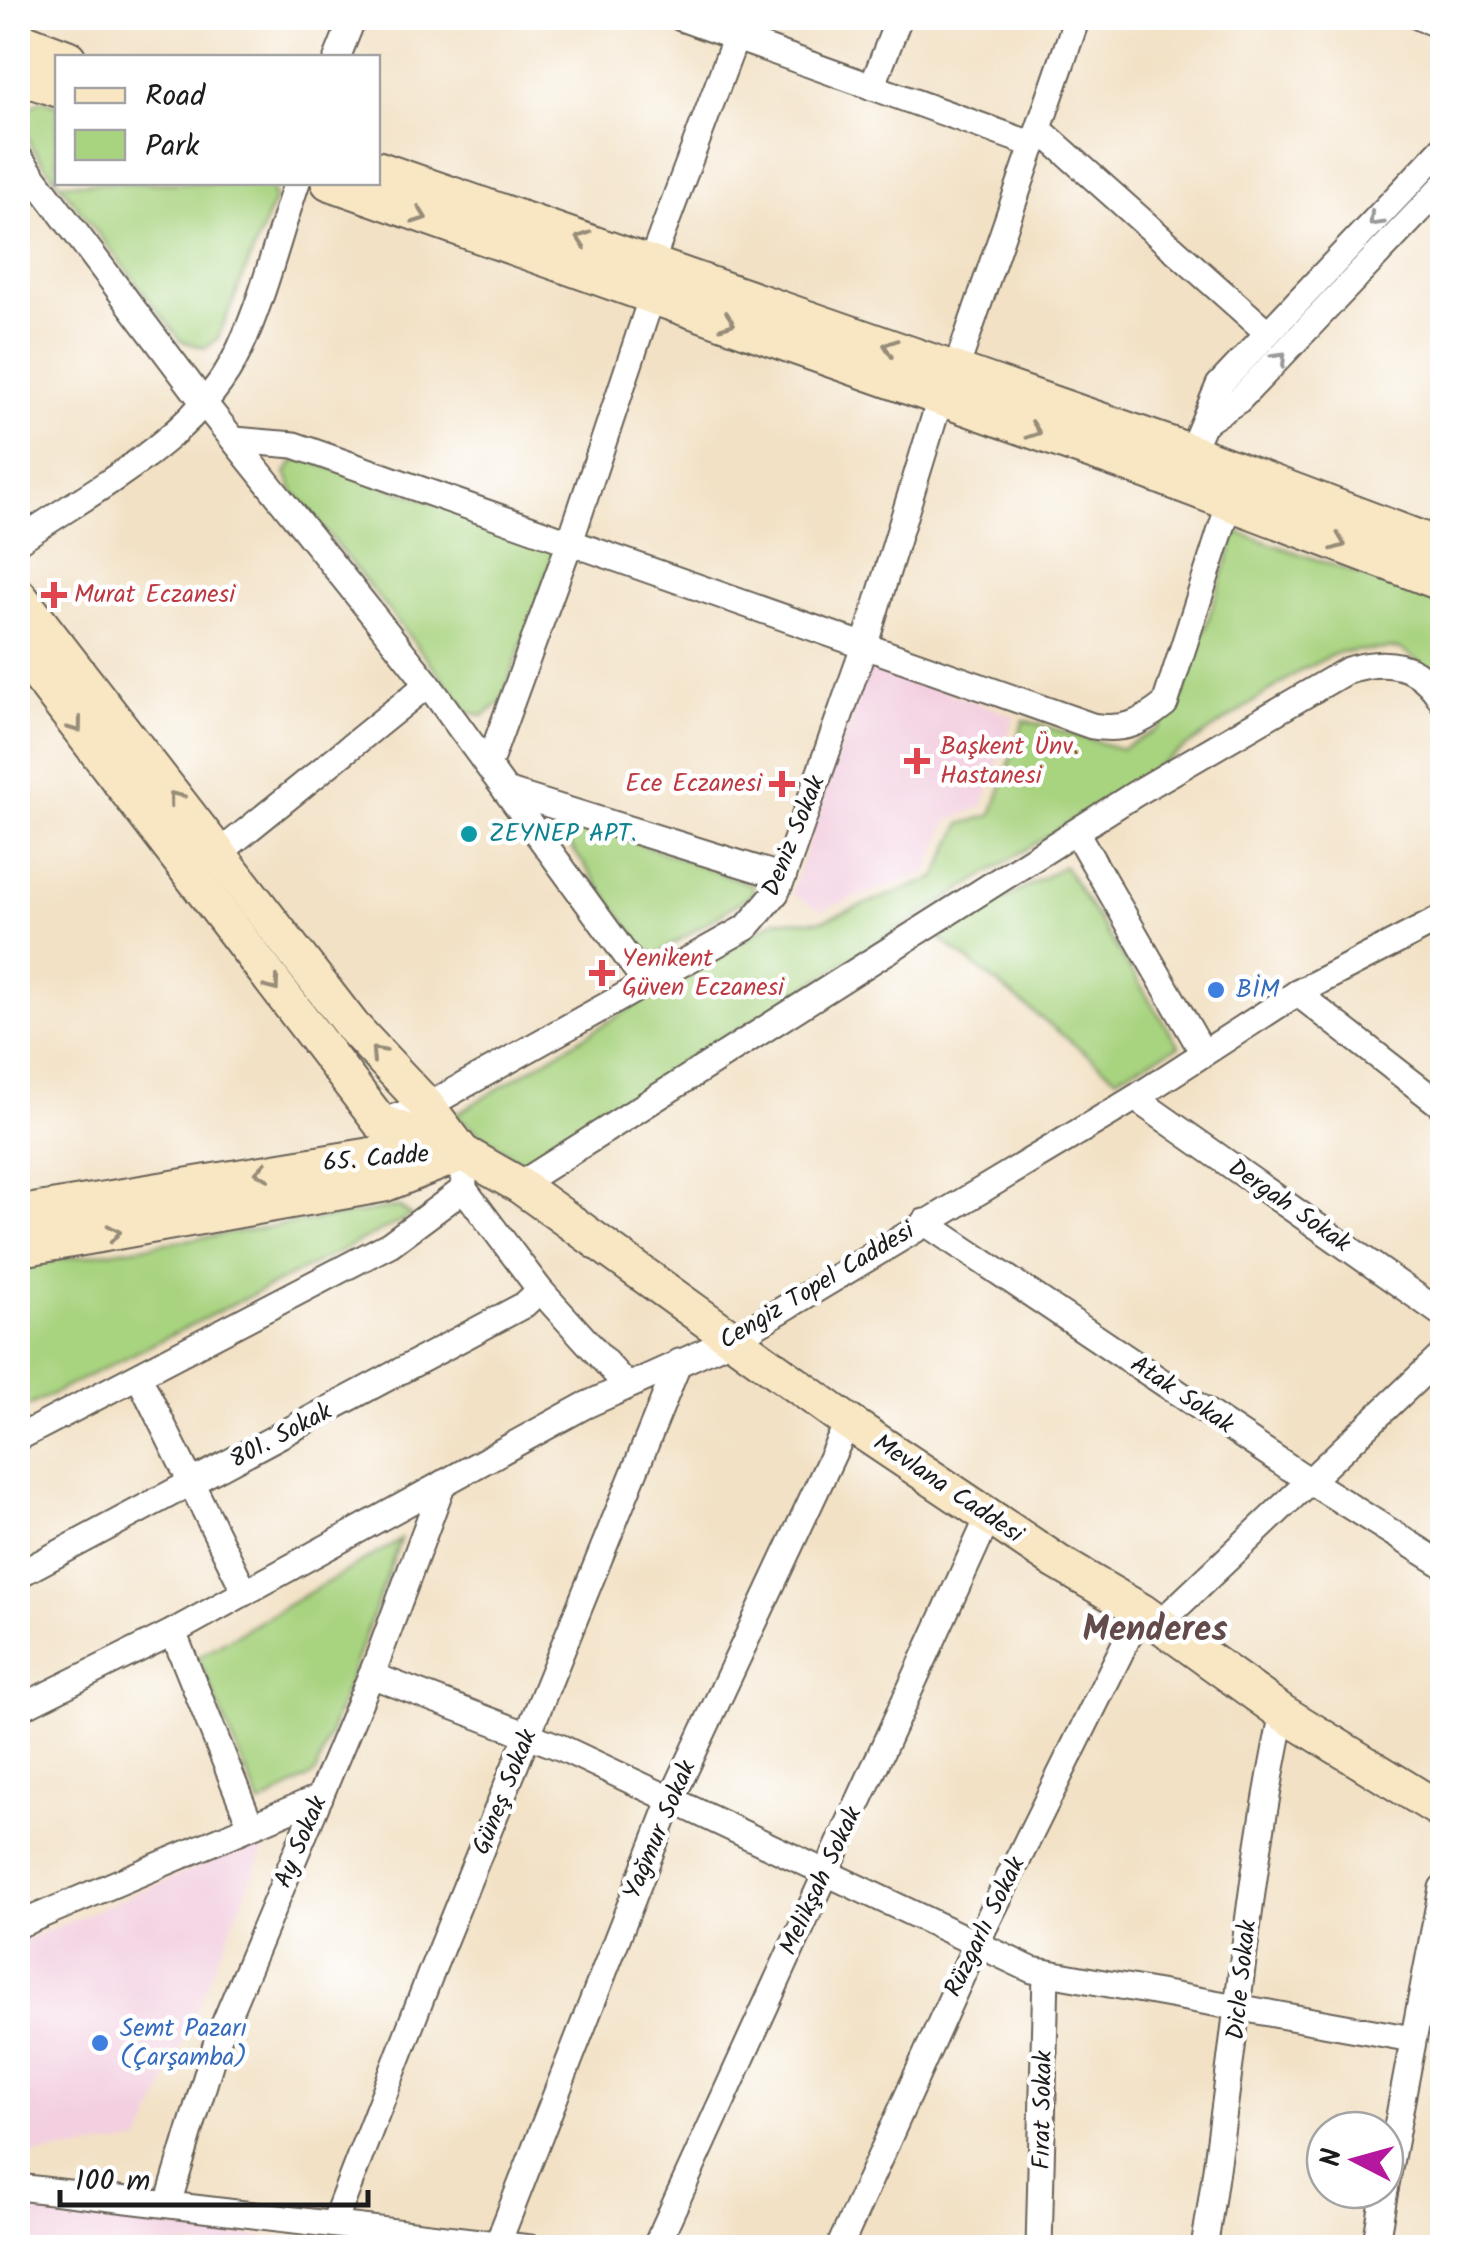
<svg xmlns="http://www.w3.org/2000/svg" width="1460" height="2265" font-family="Kalam,sans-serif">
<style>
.built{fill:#f3cfe0}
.green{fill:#a8d37f;stroke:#62784e;stroke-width:2.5}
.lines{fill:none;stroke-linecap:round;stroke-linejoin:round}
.street-casing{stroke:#676157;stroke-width:29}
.secondary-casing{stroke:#676157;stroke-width:39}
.street{stroke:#fff;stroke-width:25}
.secondary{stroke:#f9e7c3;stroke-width:35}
.oneway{stroke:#968c78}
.oneway2{stroke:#999}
.health-dot{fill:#e0444e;stroke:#fff;stroke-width:4}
.culture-dot{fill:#0f9aa8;stroke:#fff;stroke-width:4}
.shop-dot{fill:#3f7fe0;stroke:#fff;stroke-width:4}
.labels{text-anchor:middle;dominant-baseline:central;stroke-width:9;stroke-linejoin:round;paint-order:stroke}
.health-label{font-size:25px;fill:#be3a42;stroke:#fff;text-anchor:start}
.culture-label{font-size:25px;fill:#0d838f;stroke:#fff;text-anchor:start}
.street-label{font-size:25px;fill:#1c1c1c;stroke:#fff}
.shop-label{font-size:25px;fill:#366cbe;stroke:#fff;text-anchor:start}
.district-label{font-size:35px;font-weight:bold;fill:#624b4a;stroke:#fff}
</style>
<rect width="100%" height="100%" fill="#fff"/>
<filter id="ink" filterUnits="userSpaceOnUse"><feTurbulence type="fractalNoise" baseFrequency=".01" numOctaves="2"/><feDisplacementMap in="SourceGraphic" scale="20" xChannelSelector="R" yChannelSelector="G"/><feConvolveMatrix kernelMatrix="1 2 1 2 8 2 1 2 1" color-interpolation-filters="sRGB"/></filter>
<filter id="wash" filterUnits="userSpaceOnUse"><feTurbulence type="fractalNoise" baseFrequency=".0048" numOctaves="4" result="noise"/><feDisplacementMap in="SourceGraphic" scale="40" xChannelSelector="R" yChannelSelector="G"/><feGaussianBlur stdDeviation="2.25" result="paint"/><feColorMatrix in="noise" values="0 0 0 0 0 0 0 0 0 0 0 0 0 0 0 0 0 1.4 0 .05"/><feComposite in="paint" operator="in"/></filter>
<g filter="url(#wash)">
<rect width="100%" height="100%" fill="#f2e1c5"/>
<g class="built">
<path d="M869,665L1014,716L983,806L948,821L928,872L821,910L791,894Z"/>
<path d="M269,1837L141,2142L18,2156V1943Z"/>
<path d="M27,2209L343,2247H34Z"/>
</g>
<g class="green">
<path d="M42,100L57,105V181L32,148L19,114Z"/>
<path d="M59,183H269L275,198L218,338L206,348L181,341Z"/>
<path d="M306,459L542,539L555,551L501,702L483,716L469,712L293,490L286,473L295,460Z"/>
<path d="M1237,532L1442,603V677L1399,648L1339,652L1301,670L1132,783L524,1164L455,1115L776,920L820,921L936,878L961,824L992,815L1024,720L1121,749L1158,729L1182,698Z"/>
<path d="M564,816L753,885L752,894L656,955L644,948L557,827L556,819Z"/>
<path d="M1064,866L1179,1046L1116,1077L938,937Z"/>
<path d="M399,1207L411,1216L18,1411V1266Z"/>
<path d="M400,1540L315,1774L260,1805L198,1657Z"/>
</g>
</g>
<g filter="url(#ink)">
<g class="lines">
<defs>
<g id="street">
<path d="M681,18L1034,145"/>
<path d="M1421,18L1442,26"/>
<path d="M337,58L353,18"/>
<path d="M872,87L899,18"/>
<path d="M1040,130L1268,333"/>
<path d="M18,156L204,403L428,684L646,983"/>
<path d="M651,263L743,18"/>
<path d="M956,369L1077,18"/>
<path d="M1207,421L1239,400L1442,187"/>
<path d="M235,440L294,445L1092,726C1124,731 1140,724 1165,704L1235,486"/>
<path d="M1184,468L1219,385L1442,149"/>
<path d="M18,541C94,489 200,437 240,348C264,296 278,237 297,182"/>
<path d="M488,766L570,542L652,296"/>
<path d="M506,791L783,877"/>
<path d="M1076,832L1202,1051"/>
<path d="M218,854L428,684"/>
<path d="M1297,993L1442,1106"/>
<path d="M1135,1098L1442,1314"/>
<path d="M380,1122L427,1106L747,927L776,893L783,877L864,647L940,399"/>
<path d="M519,1185L1135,794L1348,670C1387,658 1420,663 1442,701"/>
<path d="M464,1189L540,1290L627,1386"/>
<path d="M924,1222L1308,1480L1442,1564"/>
<path d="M139,1377L245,1592"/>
<path d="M18,1438L390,1244L464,1189L463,1153"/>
<path d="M18,1575L524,1305L540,1290"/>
<path d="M1159,1624L1442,1355"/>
<path d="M173,1632L251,1826"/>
<path d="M371,1675L562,1748L1032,1970L1412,2039"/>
<path d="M18,1709L173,1632L584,1406L735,1338L1135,1098L1297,993L1442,918"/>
<path d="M18,1925L320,1797"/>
<path d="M18,2187L530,2248"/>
<path d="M1385,2190L1442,1888"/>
<path d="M168,2204L217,2041L377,1661L443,1483"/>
<path d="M334,2223L432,1970L679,1362"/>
<path d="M496,2248L672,1798L848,1422"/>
<path d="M655,2248L989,1516"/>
<path d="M839,2248L976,1944L1141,1611"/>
<path d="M1039,2248L1046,1973"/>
<path d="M1204,2248C1234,2070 1245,1889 1283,1713"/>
<path d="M1375,2248L1385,2190"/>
<path d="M1432,2248L1442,2241"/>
</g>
<g id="secondary">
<path d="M18,39L68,58"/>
<path d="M18,76L58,89"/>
<path d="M378,169L1191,452L1442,547"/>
<path d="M329,182L1136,467L1442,583"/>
<path d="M18,595L352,1026L427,1106L462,1152"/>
<path d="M18,648L380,1122L463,1153L519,1185L848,1422L1057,1562L1141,1611L1283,1713L1442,1811"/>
<path d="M18,1214L387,1153H437"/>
<path d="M18,1249L384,1184L463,1153"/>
</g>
</defs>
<use href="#street" class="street-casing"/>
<use href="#secondary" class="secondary-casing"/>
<use href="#street" class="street"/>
<use href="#secondary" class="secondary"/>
</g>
<defs><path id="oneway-chevron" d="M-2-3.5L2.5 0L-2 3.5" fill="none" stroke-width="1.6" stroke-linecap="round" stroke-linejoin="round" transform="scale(2.5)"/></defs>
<g class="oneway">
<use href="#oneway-chevron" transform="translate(420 216) rotate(20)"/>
<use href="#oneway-chevron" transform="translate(583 239) rotate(-161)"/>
<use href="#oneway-chevron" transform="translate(728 322) rotate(20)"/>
<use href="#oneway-chevron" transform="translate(890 347) rotate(-161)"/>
<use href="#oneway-chevron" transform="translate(1034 431) rotate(19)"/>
<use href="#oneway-chevron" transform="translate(1339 543) rotate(21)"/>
<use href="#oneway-chevron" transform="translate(76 726) rotate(53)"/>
<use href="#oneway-chevron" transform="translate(175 798) rotate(-128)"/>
<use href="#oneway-chevron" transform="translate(273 985) rotate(53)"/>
<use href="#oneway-chevron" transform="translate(377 1053) rotate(-133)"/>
<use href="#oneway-chevron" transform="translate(262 1172) rotate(171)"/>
<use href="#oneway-chevron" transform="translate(114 1233) rotate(-10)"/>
</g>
<g class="oneway2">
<use href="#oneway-chevron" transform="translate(1375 220) rotate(134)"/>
<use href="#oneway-chevron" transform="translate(1280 358) rotate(-46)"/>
</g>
</g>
<g class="health-dot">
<path d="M49 580h10v10h10v10h-10v10h-10v-10h-10v-10h10z"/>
<path d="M912 746h10v10h10v10h-10v10h-10v-10h-10v-10h10z"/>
<path d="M777 769h10v10h10v10h-10v10h-10v-10h-10v-10h10z"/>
<path d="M597 958h10v10h10v10h-10v10h-10v-10h-10v-10h10z"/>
</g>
<circle class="culture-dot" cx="469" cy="834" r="10"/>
<g class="shop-dot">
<circle cx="1216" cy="990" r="10"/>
<circle cx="100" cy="2043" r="10"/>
</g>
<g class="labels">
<g class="health-label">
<text x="74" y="595">Murat Eczanesi</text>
<text x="940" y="747">Başkent Ünv.<tspan x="940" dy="29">Hastanesi</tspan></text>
<text x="762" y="784" text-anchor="end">Ece Eczanesi</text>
<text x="622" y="959">Yenikent<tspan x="622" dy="29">Güven Eczanesi</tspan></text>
</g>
<g class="culture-label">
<text x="489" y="834">ZEYNEP APT.</text>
</g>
<g class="street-label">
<text transform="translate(794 836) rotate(-68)">Deniz Sokak</text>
<text transform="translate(376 1159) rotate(-5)">65. Cadde</text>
<text transform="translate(1289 1206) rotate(35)">Dergah Sokak</text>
<text transform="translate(817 1286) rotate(-31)">Cengiz Topel Caddesi</text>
<text transform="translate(1182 1395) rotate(34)">Atak Sokak</text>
<text transform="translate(281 1436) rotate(-28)">801. Sokak</text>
<text transform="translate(948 1489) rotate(34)">Mevlana Caddesi</text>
<text transform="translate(505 1792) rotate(-68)">Güneş Sokak</text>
<text transform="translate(660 1830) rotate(-67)">Yağmur Sokak</text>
<text transform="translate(301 1842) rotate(-67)">Ay Sokak</text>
<text transform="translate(821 1881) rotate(-65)">Melikşah Sokak</text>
<text transform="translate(985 1927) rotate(-64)">Rüzgarlı Sokak</text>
<text transform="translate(1242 1980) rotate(-84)">Dicle Sokak</text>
<text transform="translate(1043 2110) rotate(-89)">Fırat Sokak</text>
</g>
<g class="shop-label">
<text x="1236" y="990">BİM</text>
<text x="120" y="2029">Semt Pazarı<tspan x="120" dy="29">(Çarşamba)</tspan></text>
</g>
<g class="district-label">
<text x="1155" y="1631">Menderes</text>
</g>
</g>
<rect width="1460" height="2265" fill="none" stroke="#fff" stroke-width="60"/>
<rect x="55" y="55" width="325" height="130" fill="#ffffff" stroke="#a4a4a4" stroke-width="2.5"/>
<rect x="75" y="88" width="50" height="15" fill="#f9e7c3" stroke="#a4a4a4" stroke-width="2.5"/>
<text x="145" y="105" font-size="30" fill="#1c1c1c">Road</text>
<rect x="75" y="130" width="50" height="30" fill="#a8d37f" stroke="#a4a4a4" stroke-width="2.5"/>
<text x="145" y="155" font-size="30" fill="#1c1c1c">Park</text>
<g transform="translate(1355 2160) rotate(276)"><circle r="48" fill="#ffffff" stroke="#a4a4a4" stroke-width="2.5"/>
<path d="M0-8L18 38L0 25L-18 38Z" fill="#b5179e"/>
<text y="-15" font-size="28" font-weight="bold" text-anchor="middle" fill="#1c1c1c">N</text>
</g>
<path d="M60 2190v15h308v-15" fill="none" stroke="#1c1c1c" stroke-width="5"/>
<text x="75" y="2190" font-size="30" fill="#1c1c1c" stroke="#ffffff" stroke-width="8" paint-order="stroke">100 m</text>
</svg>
